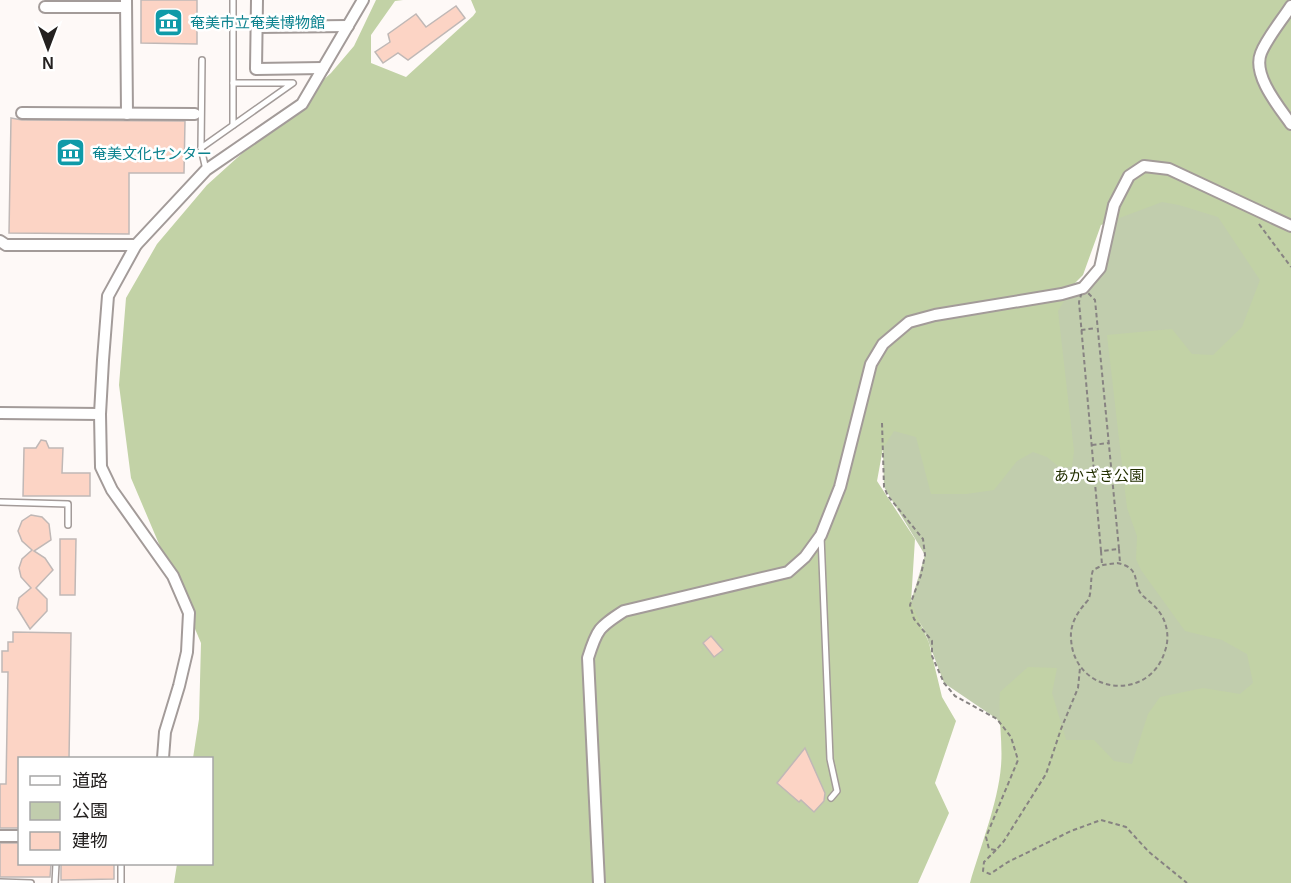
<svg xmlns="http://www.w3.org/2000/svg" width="1291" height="883" font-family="Helvetica,'Noto Sans JP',sans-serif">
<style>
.green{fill:#c1cdad}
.forest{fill:#c2d2a6}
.building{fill:#fcd4c5;stroke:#c0b8b6;stroke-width:1.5}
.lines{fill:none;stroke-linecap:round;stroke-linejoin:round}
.lane-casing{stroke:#a39b99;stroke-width:8}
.street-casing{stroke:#a39b99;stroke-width:14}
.path{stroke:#878382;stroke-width:2;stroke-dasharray:4.5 3;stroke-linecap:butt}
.lane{stroke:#fff;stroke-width:5}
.street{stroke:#fff;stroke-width:10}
.labels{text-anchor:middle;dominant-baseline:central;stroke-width:5;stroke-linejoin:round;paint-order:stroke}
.culture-label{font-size:15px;fill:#0d838f;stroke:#fff;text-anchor:start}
.park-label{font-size:15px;fill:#222f00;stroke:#fff}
</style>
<rect width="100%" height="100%" fill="#fef9f7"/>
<path class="green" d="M1207,186L1291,273V883L1018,759L997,719L944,683L924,630L910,605L925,555L884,487L882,423L999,304L1092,278L1114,205Z"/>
<path class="forest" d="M376,0H403L395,1L371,35V63L406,77L473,16L476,12L471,0H1291V883H970C980,848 998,803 1001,766C1003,742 998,717 1000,692L1028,667L1057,668L1052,693L1066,740H1094L1114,761L1132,764L1148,714L1160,697L1203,688L1240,694L1253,683L1247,654L1222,640L1185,631L1141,570L1136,559L1137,536L1127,508L1107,335L1172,329L1192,354L1213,355L1242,327L1260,280L1218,217L1179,205L1162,202L1101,225L1083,275L1075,283L1058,311L1074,451L1072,467H1059L1047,457L1033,452L1017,461L994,490L966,494H931L916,437L894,431L883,448L877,481L915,539L911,602L929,643L942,697L956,721L935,783L949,813L918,883H174L177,864H212V758H193L199,719L201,643L131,478L119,385L126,298L157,244L207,185L331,73L354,46Z"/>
<g class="building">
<path d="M141,0H197V44L141,43Z"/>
<path d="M456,6L465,18L408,60L398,53L383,63L375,52L390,42L388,34L416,14L426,27Z"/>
<path d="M11,118L22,120L185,121L184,173H129V234L9,233Z"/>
<path d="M41,440L46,441L49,448H63L62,473H90V496H23L24,448H36Z"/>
<path d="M31,515L42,517L49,524L51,540L34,551L45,558L53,570L36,588L47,599V611L30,629L17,608L19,598L31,588L21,577L19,568L22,559L32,550L22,541L18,531L22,521Z"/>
<path d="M60,539H76L75,595H60Z"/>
<path d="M13,632L71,633L69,759H20V828H0V784H6L8,672H2V651H8V642H13Z"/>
<path d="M711,636L723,650L714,657L703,643Z"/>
<path d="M805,748L825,793L824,801L814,812L801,800L799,802L777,783Z"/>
<path d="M0,843H20V864H51L50,877H0Z"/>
<path d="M61,864H114V879L61,880Z"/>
</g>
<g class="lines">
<defs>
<g id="lane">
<path d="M202,60L201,148L206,170"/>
<path d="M233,83V125"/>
<path d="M201,148L293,83H233V0"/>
<path d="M0,502L68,504V525"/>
<path d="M821,536L830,759L837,791L831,798"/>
<path d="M0,882L31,883"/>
<path d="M55,883L56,864"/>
<path d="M121,883V864"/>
</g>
<g id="street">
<path d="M126,0L127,114"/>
<path d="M257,0L256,69L323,68"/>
<path d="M1291,6C1282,20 1267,38 1261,53C1252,75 1279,107 1291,124"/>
<path d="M45,7H125"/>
<path d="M257,27L348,26"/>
<path d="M22,113L195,114"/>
<path d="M0,241L6,245H136"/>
<path d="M0,413L100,414"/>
<path d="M163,758L165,732L179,686L187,652L189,613L173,576L112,490L101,467L100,414L103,360L108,296L136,245L206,170L302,104L363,0"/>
<path d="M0,836H20"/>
<path d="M599,883L588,658C597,629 599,627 624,611L788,572L805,557L821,535L840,487L871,364L883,344L909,322L935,315L1062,294L1083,288L1100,268L1114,205L1129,176L1144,166L1169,169L1291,226"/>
</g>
</defs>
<use href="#lane" class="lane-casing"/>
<use href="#street" class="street-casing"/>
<g class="path">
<path d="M1259,224L1291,267"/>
<path d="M1083,288L1095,300L1119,549L1101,551L1079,302Z"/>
<path d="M1081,330L1096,328"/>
<path d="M882,423L884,487L888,496L923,539L925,555L921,575L910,605L914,619L932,641V656L944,683L955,696L997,719L1011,737L1018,760L986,837L989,849L996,850L1004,841L1046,774L1061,729L1078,688L1080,668"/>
<path d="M1092,445L1109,443"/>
<path d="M1119,549L1120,563"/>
<path d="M1101,551L1102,565"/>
<path d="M1117,563C1143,568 1131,584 1143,596C1150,602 1157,607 1162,616C1168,627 1169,640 1165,651C1149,704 1073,694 1071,638C1070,626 1076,614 1084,605C1085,603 1089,600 1089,598C1092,589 1090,579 1093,570L1103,565Z"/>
<path d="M996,850L984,862L983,871L990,874L1008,862L1071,831L1101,820L1126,827L1149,852L1187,883"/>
</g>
<use href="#lane" class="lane"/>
<use href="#street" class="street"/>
</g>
<defs>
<symbol id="museum-square" viewBox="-11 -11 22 22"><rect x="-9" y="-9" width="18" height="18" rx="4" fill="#0f9aa8" stroke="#fff"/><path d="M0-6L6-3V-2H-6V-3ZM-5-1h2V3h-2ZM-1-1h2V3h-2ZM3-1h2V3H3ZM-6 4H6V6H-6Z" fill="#fff"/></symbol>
</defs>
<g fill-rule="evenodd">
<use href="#museum-square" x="152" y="6" width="33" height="33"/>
<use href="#museum-square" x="54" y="136" width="33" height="33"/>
</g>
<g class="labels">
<g class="culture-label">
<text x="190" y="22">奄美市立奄美博物館</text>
<text x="92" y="153">奄美文化センター</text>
</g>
<g class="park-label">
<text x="1099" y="475">あかざき公園</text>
</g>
</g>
<rect x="18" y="757" width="195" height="108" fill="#ffffff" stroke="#a7a6a6" stroke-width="1.5"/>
<rect x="30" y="776" width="30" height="9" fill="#ffffff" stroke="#a7a6a6" stroke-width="1.5"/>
<text x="72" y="787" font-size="18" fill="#242120">道路</text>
<rect x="30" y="802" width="30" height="18" fill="#c1cdad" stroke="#a7a6a6" stroke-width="1.5"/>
<text x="72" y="817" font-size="18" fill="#242120">公園</text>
<rect x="30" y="832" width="30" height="18" fill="#fcd4c5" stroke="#a7a6a6" stroke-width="1.5"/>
<text x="72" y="847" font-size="18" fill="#242120">建物</text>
<g transform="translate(48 48) rotate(180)" stroke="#ffffff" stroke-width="4.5" paint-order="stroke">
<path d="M0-4.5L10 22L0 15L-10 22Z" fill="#242120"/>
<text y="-9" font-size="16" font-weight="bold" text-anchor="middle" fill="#242120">N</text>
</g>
</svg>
